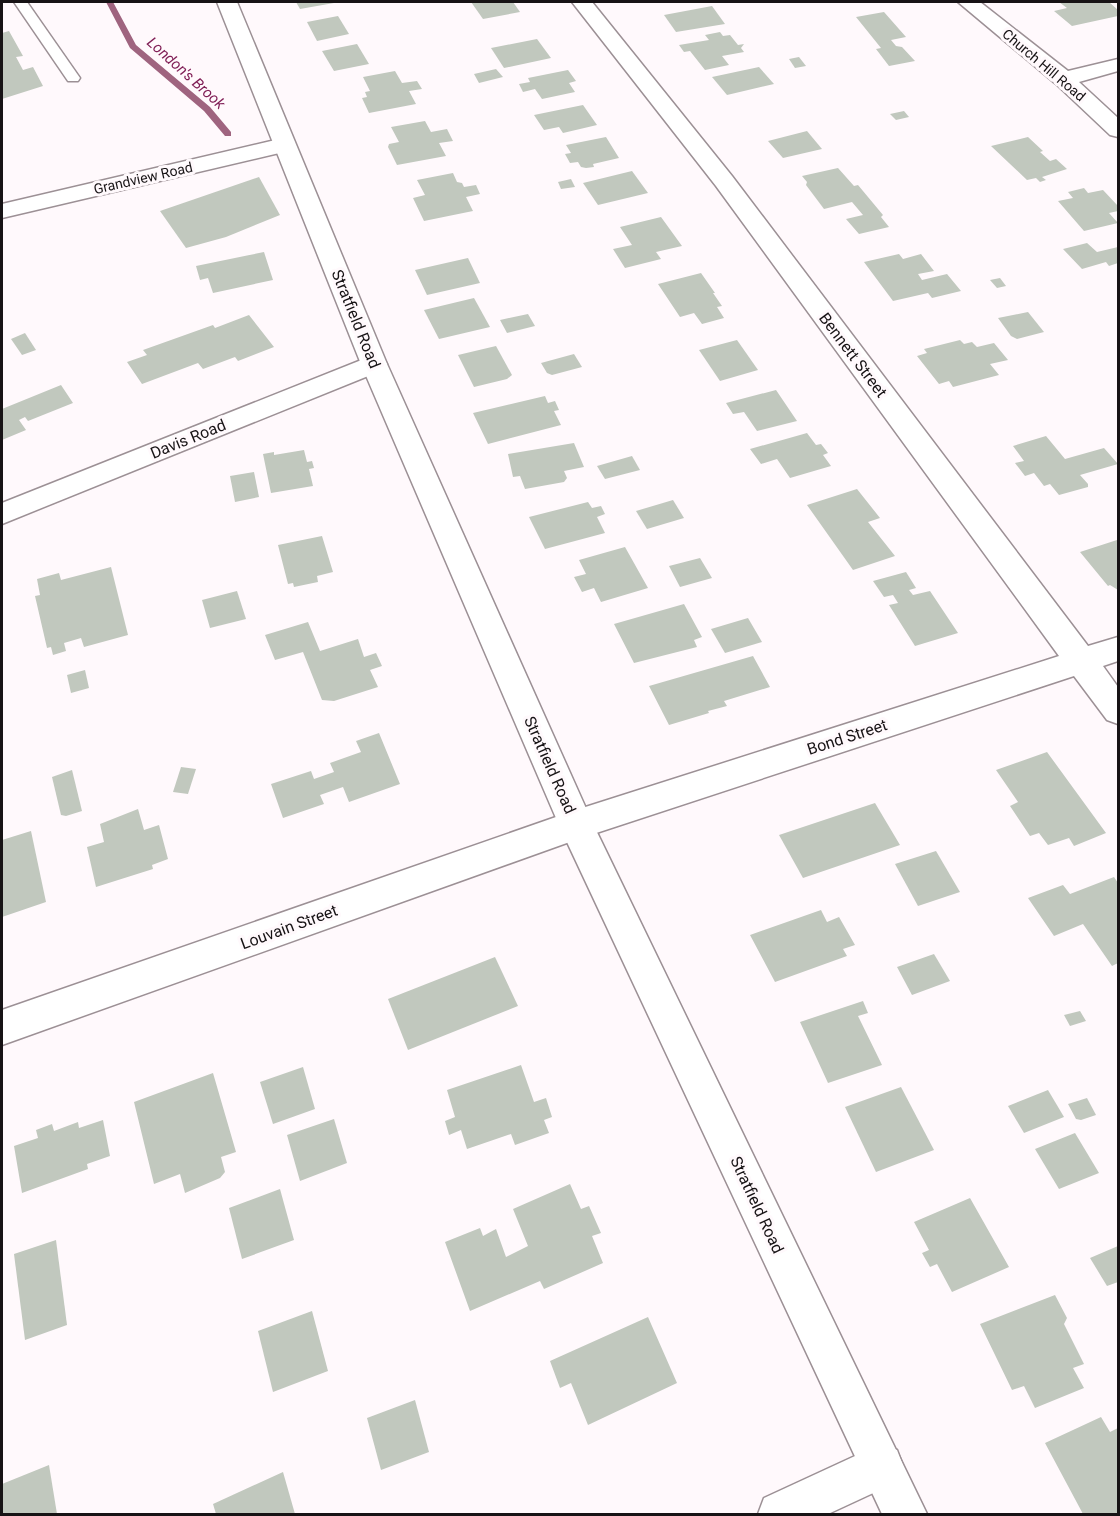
<svg xmlns="http://www.w3.org/2000/svg" width="1120" height="1516" font-family="Roboto,sans-serif">
<style>
.lines{fill:none;stroke-linecap:round;stroke-linejoin:round}
.stream{fill:#9f647f;fill-rule:evenodd}
.building{fill:#c1c8be}
.lane-casing{stroke:#9c9095;stroke-width:3}
.street-casing{stroke:#9c9095;stroke-width:3}
.secondary-casing{stroke:#9c9095;stroke-width:3}
.lane{fill:#fff;fill-rule:evenodd}
.street{fill:#fff;fill-rule:evenodd}
.secondary{fill:#fff;fill-rule:evenodd}
.labels{text-anchor:middle;dominant-baseline:central;stroke-width:6;stroke-linejoin:round;paint-order:stroke}
.far-street-label{font-size:14px;fill:#171315;stroke:#fff9fc}
.far-water-label{font-size:15px;font-style:italic;fill:#812057;stroke:#fff9fc}
.street-label{font-size:16px;fill:#171315;stroke:#fff9fc}
</style>
<rect width="100%" height="100%" fill="#fff9fc"/>
<g class="lines">
<path class="stream" d="M106,2H113L136,45L210,107L231,132V136H225L204,111L130,48Z"/>
</g>
<g class="building">
<path d="M296,2H334V3L300,9Z"/>
<path d="M471,2H513L520,12L483,19Z"/>
<path d="M1059,2H1109L1118,10V16L1072,26L1054,11L1067,8Z"/>
<path d="M712,6L725,24L676,32L664,15Z"/>
<path d="M884,12L906,37L891,40L896,46L902,47L915,61L889,66L876,49L881,48L856,17Z"/>
<path d="M338,16L349,34L317,41L307,22Z"/>
<path d="M9,31L23,56L16,57L23,70L33,67L43,86L2,99V33Z"/>
<path d="M720,32L723,36L730,35L738,45L744,44L741,48L744,52L722,56L729,65L705,70L690,51L684,52L679,45L709,40L705,35Z"/>
<path d="M537,39L551,58L504,68L491,48Z"/>
<path d="M357,44L369,64L334,71L322,51Z"/>
<path d="M799,57L806,66L795,68L789,59Z"/>
<path d="M759,67L774,84L727,95L712,77Z"/>
<path d="M496,69L503,77L479,83L474,74Z"/>
<path d="M568,70L576,81L569,83L575,92L542,99L535,89L523,92L519,84L530,82L528,78Z"/>
<path d="M395,71L402,83L417,81L422,89L409,91L416,104L369,113L362,98L367,97L365,92L370,91L363,77Z"/>
<path d="M583,105L597,125L563,133L559,127L544,130L534,115Z"/>
<path d="M904,111L909,117L896,120L890,114Z"/>
<path d="M425,121L431,132L447,129L453,141L439,143L446,156L397,165L388,147L389,144L399,142L391,127Z"/>
<path d="M807,131L822,149L783,158L768,141Z"/>
<path d="M606,137L619,158L593,164L594,167L586,168L581,167L578,162L570,163L565,154L571,153L566,145Z"/>
<path d="M1028,137L1043,151L1040,152L1050,161L1056,159L1067,169L1042,177L1046,180L1040,182L1036,178L1027,180L991,146Z"/>
<path d="M838,168L854,186L858,185L883,215L881,217L889,227L859,234L846,219L863,215L852,202L824,209L806,185L807,182L802,176Z"/>
<path d="M632,171L648,193L598,205L583,183Z"/>
<path d="M453,173L457,182L462,183L464,187L476,185L480,194L466,197L473,211L424,221L413,198L425,195L417,180Z"/>
<path d="M259,177L280,215L226,237L186,248L160,211Z"/>
<path d="M571,179L575,187L561,189L558,182Z"/>
<path d="M1084,188L1088,193L1103,190L1118,206V211L1109,213L1118,223L1084,231L1058,201L1073,198L1068,192Z"/>
<path d="M661,217L682,246L656,252L661,259L625,268L613,249L632,245L620,227Z"/>
<path d="M1087,243L1097,252L1118,247V263L1109,266L1106,262L1082,269L1063,249Z"/>
<path d="M264,252L273,280L213,293L208,278L200,280L196,266Z"/>
<path d="M899,254L903,259L921,254L934,271L918,274L922,280L947,274L961,291L932,298L928,293L893,301L864,262Z"/>
<path d="M468,258L480,283L427,295L415,270Z"/>
<path d="M701,273L715,293H713L722,306L717,307L724,318L702,324L694,313L680,317L658,284Z"/>
<path d="M1000,278L1006,286L997,288L990,280Z"/>
<path d="M474,298L490,327L439,339L424,310Z"/>
<path d="M1028,312L1044,332L1017,339L1011,336L998,318Z"/>
<path d="M528,314L535,326L507,333L500,320Z"/>
<path d="M249,315L274,347L238,361L235,357L203,369L198,363L142,384L127,362L147,355L143,350L213,325L215,328Z"/>
<path d="M25,333L36,350L22,355L11,339Z"/>
<path d="M737,340L758,370L720,381L699,350Z"/>
<path d="M960,340L964,344L972,342L977,347L994,343L1008,360L990,364L999,375L953,387L949,381L939,384L917,356L927,353L924,349Z"/>
<path d="M496,346L512,375L507,379L474,387L458,355Z"/>
<path d="M574,354L582,367L552,375L547,373L541,363Z"/>
<path d="M61,385L73,403L28,421L25,417L19,420L26,430L2,440V409Z"/>
<path d="M776,390L797,421L757,431L744,412L733,414L726,403Z"/>
<path d="M545,396L548,403L555,401L559,410L554,411L561,425L488,444L473,413Z"/>
<path d="M807,433L816,445L821,444L828,453L823,455L831,466L790,478L777,459L761,464L750,449Z"/>
<path d="M1046,436L1065,459L1104,448L1118,464L1080,475L1088,484V487L1059,495L1050,484L1044,486L1034,473L1025,476L1015,463L1024,461L1013,446Z"/>
<path d="M574,443L584,467L564,471L567,478L564,482L525,489L520,476L513,477L508,454Z"/>
<path d="M304,450L307,462L312,461L314,468L309,469L313,486L271,493L263,454L274,452V455Z"/>
<path d="M632,456L640,470L605,479L597,466Z"/>
<path d="M254,472L259,497L235,502L230,476Z"/>
<path d="M857,489L880,518L868,522L895,556L853,570L807,505Z"/>
<path d="M673,500L684,518L647,529L636,511Z"/>
<path d="M588,502L592,508L601,506L605,514L597,517L605,533L545,549L529,517Z"/>
<path d="M322,536L333,572L317,576L318,582L294,587L293,583L288,584L278,545Z"/>
<path d="M1117,540L1118,542V590L1110,585L1108,586L1080,552Z"/>
<path d="M625,547L648,588L601,602L594,588L582,592L574,577L586,574L579,560Z"/>
<path d="M700,558L712,578L680,587L669,566Z"/>
<path d="M111,567L128,635L84,647L81,638L64,643L66,651L53,655L51,647L47,648L35,596L40,595L37,579L59,573L61,580Z"/>
<path d="M906,572L916,588L909,590L913,595L930,591L958,633L915,646L889,605L898,603L893,595L884,597L873,581Z"/>
<path d="M237,591L246,619L210,628L202,600Z"/>
<path d="M684,604L702,637L694,640L697,647L634,663L614,624Z"/>
<path d="M748,618L762,642L725,653L711,629Z"/>
<path d="M308,622L320,651L358,639L364,657L376,653L382,666L370,670L378,687L334,701L322,700L303,652L275,660L265,635Z"/>
<path d="M753,656L770,687L724,701L727,706L708,711L709,713L669,725L649,686Z"/>
<path d="M85,670L89,688L71,693L67,675Z"/>
<path d="M379,733L400,784L349,802L343,787L320,795L324,804L283,818L271,784L311,771L314,779L334,772L330,763L361,752L356,741Z"/>
<path d="M1047,752L1106,833L1074,846L1069,838L1048,845L1039,833L1030,836L1010,806L1018,802L996,770Z"/>
<path d="M181,767L196,769L188,794L173,792Z"/>
<path d="M72,770L82,811L66,816L61,815L52,777Z"/>
<path d="M875,803L900,845L803,878L779,835Z"/>
<path d="M138,809L144,830L159,825L168,859L152,865L153,869L96,887L87,847L104,842L100,824Z"/>
<path d="M31,831L46,902L2,917V840Z"/>
<path d="M936,851L960,892L918,906L895,864Z"/>
<path d="M1114,877L1118,883V963L1112,966L1083,924L1054,936L1028,898L1063,885L1070,894Z"/>
<path d="M821,910L827,922L839,917L855,945L843,949L847,956L775,982L750,935Z"/>
<path d="M934,954L950,981L912,995L897,967Z"/>
<path d="M495,957L518,1006L408,1050L388,999Z"/>
<path d="M863,1001L868,1013L858,1016L882,1065L828,1083L800,1022Z"/>
<path d="M1080,1011L1086,1021L1070,1026L1064,1015Z"/>
<path d="M521,1065L534,1102L546,1098L552,1117L544,1120L549,1133L515,1145L511,1134L467,1149L461,1130L449,1135L445,1121L455,1117L447,1090Z"/>
<path d="M303,1067L315,1109L273,1124L260,1082Z"/>
<path d="M213,1073L236,1152L221,1157L225,1172L220,1178L185,1193L180,1174L154,1184L134,1102Z"/>
<path d="M901,1087L934,1150L876,1172L845,1107Z"/>
<path d="M1048,1090L1064,1117L1024,1133L1008,1106Z"/>
<path d="M1087,1098L1096,1115L1081,1120L1076,1119L1068,1104Z"/>
<path d="M334,1119L347,1163L300,1181L287,1135Z"/>
<path d="M103,1120L110,1156L87,1164L88,1169L22,1193L14,1146L38,1138L36,1130L52,1124L54,1131L78,1122L79,1128Z"/>
<path d="M1075,1133L1099,1173L1059,1189L1035,1149Z"/>
<path d="M570,1184L581,1209L589,1206L601,1233L592,1236L603,1263L544,1289L540,1281L470,1311L445,1242L480,1228L483,1236L496,1229L506,1257L528,1246L513,1209Z"/>
<path d="M280,1189L294,1240L242,1259L229,1208Z"/>
<path d="M970,1198L1009,1267L952,1292L937,1264L930,1267L922,1253L929,1250L914,1222Z"/>
<path d="M56,1240L67,1325L25,1340L14,1254Z"/>
<path d="M1118,1246V1282L1107,1286L1090,1258Z"/>
<path d="M1055,1295L1067,1318L1064,1324L1084,1364L1073,1368L1084,1388L1035,1408L1024,1386L1012,1390L980,1324Z"/>
<path d="M312,1311L328,1371L273,1392L258,1331Z"/>
<path d="M648,1317L677,1383L588,1425L571,1383L560,1388L550,1361Z"/>
<path d="M415,1400L429,1452L381,1470L367,1418Z"/>
<path d="M1101,1417L1110,1432L1118,1428V1514H1083L1045,1443Z"/>
<path d="M49,1465L57,1514H2V1484Z"/>
<path d="M283,1472L295,1514H216L213,1504Z"/>
</g>
<g class="lines">
<defs>
<path id="lane" d="M14,2H27L80,78L78,81H68Z"/>
<g id="street">
<path d="M572,2H592L732,176L1088,646L1118,637V661L1103,666L1118,687V724L1107,720L1074,676L578,839L2,1045V1010L576,810L1059,656L716,186Z"/>
<path d="M958,2H980L1068,71L1118,59V71L1079,82L1118,118V137L1110,135L1056,84Z"/>
<path d="M284,138L292,140L295,145L292,150L2,218V204Z"/>
<path d="M374,355L383,358L387,364L383,370L2,524V503Z"/>
<path d="M881,1444L897,1450L903,1466L897,1482L828,1514H758L764,1498Z"/>
</g>
<path id="secondary" d="M217,2H237L387,364L593,824L927,1514H882L559,825L361,364Z"/>
</defs>
<use href="#lane" class="lane-casing"/>
<use href="#street" class="street-casing"/>
<use href="#secondary" class="secondary-casing"/>
<use href="#lane" class="lane"/>
<use href="#street" class="street"/>
<use href="#secondary" class="secondary"/>
</g>
<g class="labels">
<g class="far-street-label">
<text transform="translate(1044 65) rotate(40)">Church Hill Road</text>
<text transform="translate(143 178) rotate(-13)">Grandview Road</text>
</g>
<g class="far-water-label">
<text transform="translate(186 73) rotate(42)">London's Brook</text>
</g>
<g class="street-label">
<text transform="translate(356 319) rotate(68)">Stratfield Road</text>
<text transform="translate(853 355) rotate(53)">Bennett Street</text>
<text transform="translate(188 439) rotate(-22)">Davis Road</text>
<text transform="translate(847 737) rotate(-18)">Bond Street</text>
<text transform="translate(550 765) rotate(66)">Stratfield Road</text>
<text transform="translate(289 927) rotate(-20)">Louvain Street</text>
<text transform="translate(757 1205) rotate(65)">Stratfield Road</text>
</g>
</g>
<rect width="1120" height="1516" fill="none" stroke="#171315" stroke-width="6"/>
</svg>
